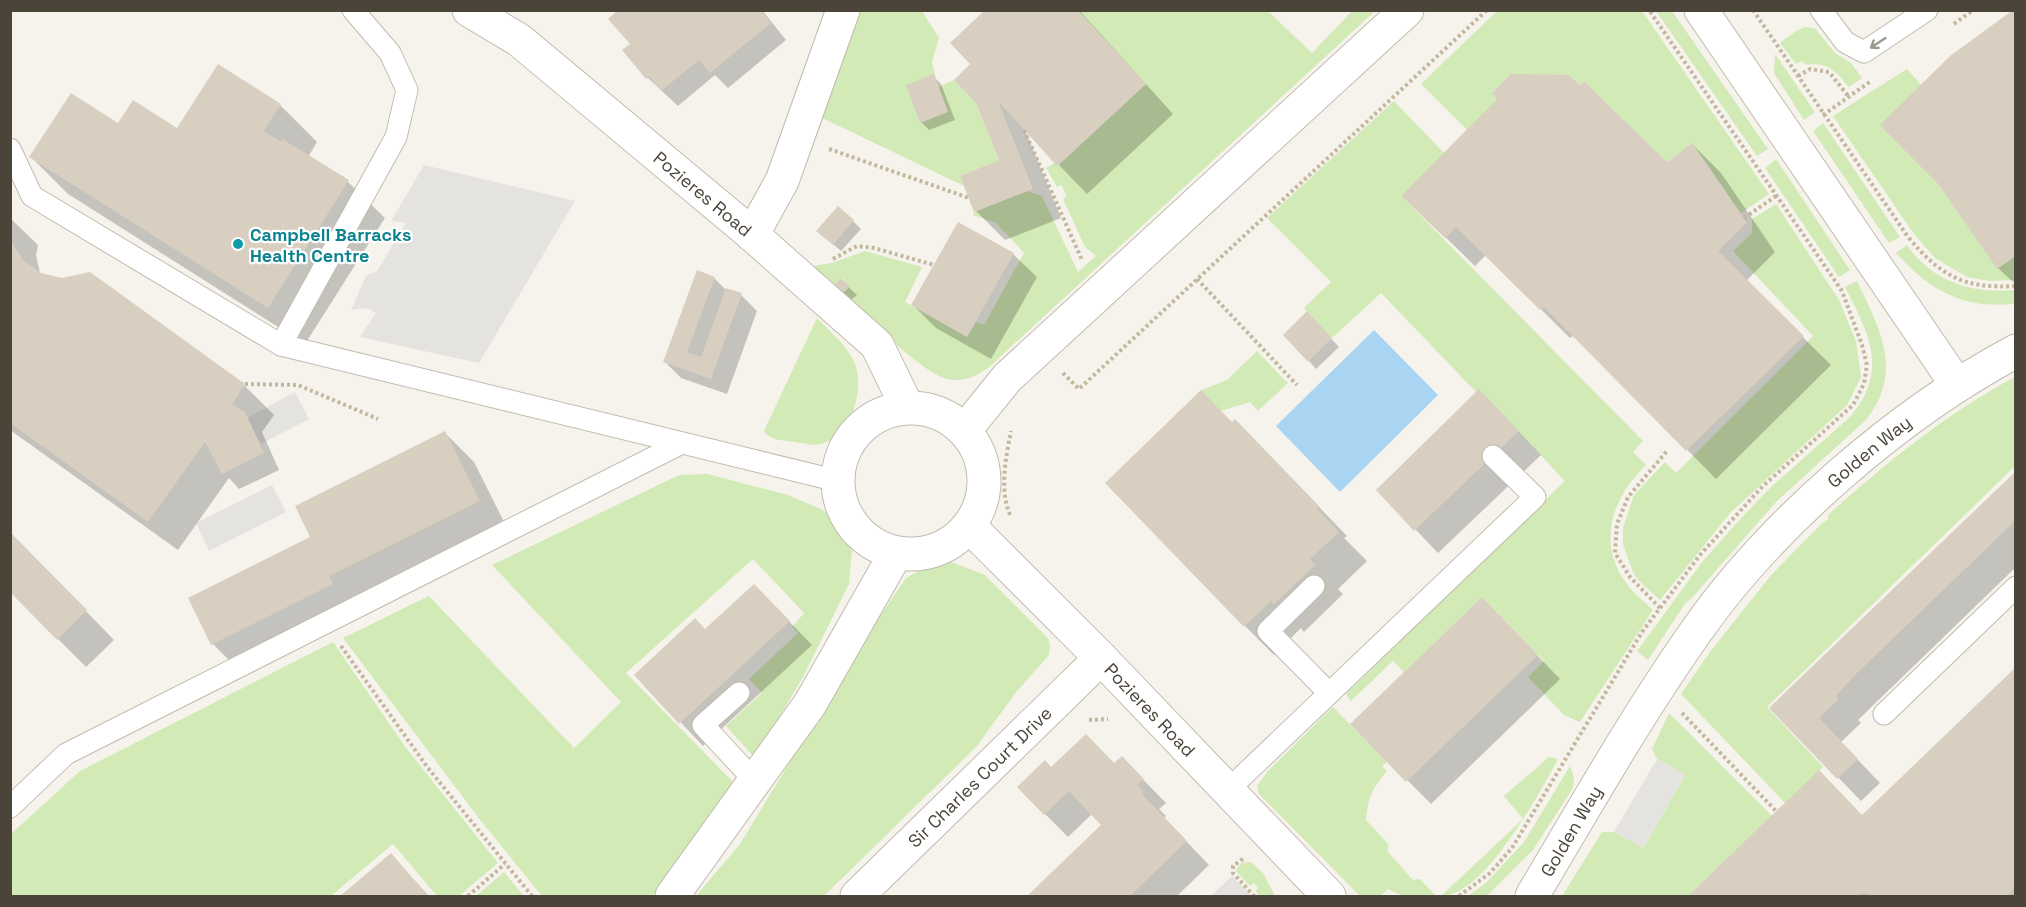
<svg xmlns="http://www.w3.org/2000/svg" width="2026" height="907" font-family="'Space Grotesk',sans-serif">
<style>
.green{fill:#d2eab5}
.parking{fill:#e5e3e0}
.water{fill:#a9d4f2}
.shadow{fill:#0003}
.building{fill:#d8cfc1}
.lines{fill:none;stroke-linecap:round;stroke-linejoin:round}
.lane-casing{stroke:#c2bbae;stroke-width:23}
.street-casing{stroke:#c2bbae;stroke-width:35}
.path{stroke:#c4b79f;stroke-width:4;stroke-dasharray:3 3;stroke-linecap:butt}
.lane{stroke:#fff;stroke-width:21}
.street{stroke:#fff;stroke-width:33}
.oneway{stroke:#9c9892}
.culture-dot{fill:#0f9aa8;stroke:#fff;stroke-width:2}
.labels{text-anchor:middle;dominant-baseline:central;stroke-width:4.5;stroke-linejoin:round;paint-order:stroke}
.street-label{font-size:18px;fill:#4b4439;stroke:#fff}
.culture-label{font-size:18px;font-weight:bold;fill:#0d838f;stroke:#fff;text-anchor:start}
</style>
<rect width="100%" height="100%" fill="#f6f3ec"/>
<g class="green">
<path d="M852,11H922L939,38L932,62L938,87L954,80L976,103L999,160L960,176L964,186L816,115Z"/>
<path d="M1078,11H1268L1312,53L1352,11H1375L988,368C975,377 964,382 948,379C923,375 864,313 842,294L850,286L842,278L834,286L812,266L832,263L865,251L922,267L905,302L967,337L976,322L984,325L1024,253L996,223L973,215L974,212L1027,191L1042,196L1078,272L1096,256L1085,247L1063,199L1067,196L1061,185L1057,187L1046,168L1055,163L1058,166L1146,84Z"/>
<path d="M1497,11H1642L1769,194L1741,213L1692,143L1667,162L1584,81L1580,85L1569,75H1511L1492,92L1497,99L1467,130L1421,84Z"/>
<path d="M1656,11H1672L1768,149L1757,156Z"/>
<path d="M1805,27L1815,28L1835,53L1851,63L1862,78L1849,87C1837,72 1827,61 1806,65L1802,61L1796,64L1780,43L1796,31Z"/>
<path d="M1775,54L1815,112L1804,120L1774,73Z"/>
<path d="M1907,69L1921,85L1881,125L1938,184L1997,269L2015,256V280L1989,281L1967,277L1935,258L1914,234L1833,116Z"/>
<path d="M1394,101L1444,153L1401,196L1643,441L1633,452L1646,465C1613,497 1596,541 1626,583C1633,593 1644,601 1653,610L1580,722L1564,715L1528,677L1544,661L1482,597L1404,672L1393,661L1351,701L1346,694L1565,481L1479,390L1476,392L1381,293L1332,338L1304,308L1331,282L1267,218Z"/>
<path d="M1823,123L1900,237L1889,243L1813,131Z"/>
<path d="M1776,159L1850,270L1839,277L1765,168Z"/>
<path d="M1776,204L1839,300L1856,341L1861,377L1847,405L1731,512L1660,600L1638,580L1632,570L1623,544V528L1634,495L1665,462L1676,473L1813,336L1733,251L1752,233V219Z"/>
<path d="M1907,245C1932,282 1973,294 2015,290V304C1962,309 1931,291 1896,253Z"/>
<path d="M1857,281C1880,329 1904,372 1866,420L1777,501L1691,599L1686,602L1648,660L1637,651L1703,561L1743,516L1770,488L1851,416C1889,370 1869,334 1845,287Z"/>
<path d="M817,318C830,332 848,346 855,364C865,389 851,439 820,444C811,446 798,442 788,441C779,440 770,440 764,431Z"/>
<path d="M1257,351L1288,383L1258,411L1250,402L1221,411L1201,390L1227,380Z"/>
<path d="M2015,377V466L1767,707L1823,767L1785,803L1681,694L1710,652L1772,574L1821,524L1828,519V515C1886,463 1946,414 2015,377Z"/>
<path d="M707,474L788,495L823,510L844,529L852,551L849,584L803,677L755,758L726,726L762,693L749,679L798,633L792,627L804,613L753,559L626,673L733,782C710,823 683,861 652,896H542L481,821L343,638L429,596L574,748L621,702L492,565L679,475Z"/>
<path d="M946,560L985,575L1048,638L1050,646L1049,655L1017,691L976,747L824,896H696L740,844L869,632L906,578L926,567Z"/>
<path d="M333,642L406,748L498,863L459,896H437L393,844L331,896H11V834L80,771Z"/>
<path d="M1333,707L1387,762L1382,766L1387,771C1373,787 1367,799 1366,820L1389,845L1387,851L1413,880L1420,879L1436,896H1403L1388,889L1380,896H1360L1259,794L1257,786L1268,771Z"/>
<path d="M1669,713L1772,816L1688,896H1562L1602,832H1614L1644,847L1685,775L1657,759L1652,749Z"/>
<path d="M1549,757L1558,759C1540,792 1484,897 1441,896L1523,819L1504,796Z"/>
<path d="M1570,766L1574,777L1573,788L1533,850L1487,896H1468L1488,881L1524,842Z"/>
<path d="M1251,862L1263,873L1275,896H1260L1255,891L1258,888L1254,883L1250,886L1236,871L1241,863Z"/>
<path d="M504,872L524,896H476Z"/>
</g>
<g class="parking">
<path d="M424,165L575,201L479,363L360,337L376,313L367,308L351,310L366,276L377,271L406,223L391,221Z"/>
<path d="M295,392L309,419L261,444L247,418Z"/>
<path d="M272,485L286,512L209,551L196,523Z"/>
<path d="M1657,759L1685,775L1643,848L1614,832Z"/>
<path d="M1232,876L1252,896H1211Z"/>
</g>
<path class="water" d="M1374,330L1438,395L1340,492L1276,426Z"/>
<g class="shadow">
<path d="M621,10H762L786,40L728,88L715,75L678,106L648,78L624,51L632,45Z"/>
<path d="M987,10H1079L1173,114L1087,194L1025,130L1061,218L1005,240L976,211L1001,161L972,64Z"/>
<path d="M2016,11V285L1998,268L1939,183Z"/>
<path d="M933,76L941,84L955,120L929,130L921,122Z"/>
<path d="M280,105L317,142L308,157L348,182L385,218L305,344L68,194L31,157L119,125L178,130Z"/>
<path d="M1692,144L1721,173L1775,252L1746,281L1831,365L1716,479L1574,335L1570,338L1486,255L1475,266L1432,224L1667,164Z"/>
<path d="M10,218L38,245L36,255L40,273L62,280L89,273L245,386L274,415L262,432L279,470L239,489L229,478L178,550L10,430Z"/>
<path d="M853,221L861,229L841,251L826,238Z"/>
<path d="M959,224L1013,254L1037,277L991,359L936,328L913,305Z"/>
<path d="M714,278L727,291L741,295L757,311L727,394L681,378L665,362Z"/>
<path d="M841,280L857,295L851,300L836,286Z"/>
<path d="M1307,313L1339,347L1316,369L1309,361Z"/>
<path d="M1502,414L1541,455L1438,553L1378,490Z"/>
<path d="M445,433L474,462L508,530L242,673L213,644L312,537Z"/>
<path d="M1264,450L1347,536L1344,538L1367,561L1338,589L1343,594L1304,632L1301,628L1274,655L1245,626Z"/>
<path d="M2016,473V567L1858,720L1861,723L1841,742L1880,783L1861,801L1771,708Z"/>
<path d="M10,533L114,640L86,667L58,639Z"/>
<path d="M777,609L812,645L703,746L636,675L706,631Z"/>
<path d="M1505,622L1560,679L1431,804L1352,724Z"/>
<path d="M2016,669V896H1690L1819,773L1862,817Z"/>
<path d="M1122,758L1166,803L1159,809L1166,816L1164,818L1209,865L1177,896H1029L1103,825L1092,814L1068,837L1045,814L1051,769L1115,765Z"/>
<path d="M391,855L429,896H343Z"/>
</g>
<g class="building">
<path d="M618,10H761L771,23L710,73L699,60L661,91L650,77L646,79L622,50L630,44L608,19Z"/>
<path d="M985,10H1078L1146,84L1057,166L998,101L1033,189L974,212L960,176L999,160L976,103L954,80L970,64L950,43Z"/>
<path d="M2013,10H2016V256L1997,269L1938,184L1880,125L1950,56Z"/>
<path d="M218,64L281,104L264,131L281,142L282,139L349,180L268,308L29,157L71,93L118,123L133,100L177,128Z"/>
<path d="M934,74L948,112L920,123L906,85Z"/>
<path d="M1511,74L1569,75L1580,85L1584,81L1667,162L1692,143L1747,223L1718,251L1804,336L1686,451L1544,307L1540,310L1456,227L1445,238L1401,196L1497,99L1492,93Z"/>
<path d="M838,206L854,220L833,245L816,231Z"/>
<path d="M958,222L1014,253L967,337L911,305Z"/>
<path d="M10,240L23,260L41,273L62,278L90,272L245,384L232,404L245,412L264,453L222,474L205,442L148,522L10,423Z"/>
<path d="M697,270L715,277L687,352L701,357L726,288L742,293L711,379L663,362Z"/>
<path d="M841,278L850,286L842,294L834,286Z"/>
<path d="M1307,311L1332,338L1308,362L1283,335Z"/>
<path d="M1479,389L1519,431L1414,531L1376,490Z"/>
<path d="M1201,390L1232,422L1235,419L1319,506L1317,509L1339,532L1310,559L1315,565L1274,604L1271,601L1244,627L1105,483Z"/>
<path d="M445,431L480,501L329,576L333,584L211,645L188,598L310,537L295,506Z"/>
<path d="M2016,471V520L1854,676L1836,696L1839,699L1819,718L1858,759L1837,779L1769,708Z"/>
<path d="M10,532L87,610L57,640L10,592Z"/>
<path d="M754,584L790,621L679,724L634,675L695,618L705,629Z"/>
<path d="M1482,597L1538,655L1406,782L1350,724Z"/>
<path d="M2016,667V887L2006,896H1868L1864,893L1860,896H1688L1819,770L1862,815Z"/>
<path d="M1086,734L1114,763L1122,756L1144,779L1137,785L1144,792L1142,794L1187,841L1130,896H1027L1101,825L1069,791L1044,815L1017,787L1045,760L1051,767Z"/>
<path d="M391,853L428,896H340Z"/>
</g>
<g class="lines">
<defs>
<g id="lane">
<path d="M353,10L390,53L407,90L396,137L281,345L838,481"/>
<path d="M1821,10L1845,42L1864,52L1927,10"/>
<path d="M10,149L32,196L281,345"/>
<path d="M1314,586L1268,631L1329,693"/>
<path d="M739,693L703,725L755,781"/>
<path d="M1884,714L2016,587"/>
<path d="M1229,789L1535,497L1493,456"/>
<path d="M10,807L66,754L682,443"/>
</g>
<g id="street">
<path id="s1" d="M469,10L519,40L748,231L877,345L907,407"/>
<path d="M1701,10L1957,385"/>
<path d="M752,235L782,181L843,10"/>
<circle cx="911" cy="481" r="73"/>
<path d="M965,430L1007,378L1407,10"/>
<path id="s2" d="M969,526L1101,658L1329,896"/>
<path d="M672,896L810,704L896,553"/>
<path id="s3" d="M857,896L1101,658"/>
<path id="s4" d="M1532,896C1585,807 1637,715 1697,630C1773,522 1900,413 2016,351"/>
</g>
</defs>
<use href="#lane" class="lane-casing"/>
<use href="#street" class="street-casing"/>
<g class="path">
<path d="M1753,10L1908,237C1941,276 1963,289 2016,286"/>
<path d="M1954,24L1973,10"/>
<path d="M1798,76L1810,69L1829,72L1849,97"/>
<path d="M1823,115L1871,81"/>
<path d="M1024,130L1082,260"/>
<path d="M829,149L969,198"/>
<path d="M1744,218L1776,196"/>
<path d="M833,259L857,246L874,248L934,265"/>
<path d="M1197,279L1297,385"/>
<path d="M1063,373L1079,389L1487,10"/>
<path d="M245,384L298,385L378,419"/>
<path d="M1010,515C999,488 1006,458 1011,431"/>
<path d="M1660,608L1630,577L1615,553L1617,524L1628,497L1667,451"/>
<path d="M341,646L428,768L532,896"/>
<path d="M1682,713L1776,811"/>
<path d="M1089,720L1108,719"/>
<path d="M1243,859L1233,866V873L1254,896"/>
<path d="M468,896L505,864"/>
<path d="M1459,896L1490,873L1512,848L1642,632L1700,555L1762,487L1853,405L1864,384L1867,365L1862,345L1842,291L1649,10"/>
</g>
<use href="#lane" class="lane"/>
<use href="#street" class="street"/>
</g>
<defs><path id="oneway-shaft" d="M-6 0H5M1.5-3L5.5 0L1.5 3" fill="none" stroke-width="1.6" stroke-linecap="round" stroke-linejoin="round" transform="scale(1.5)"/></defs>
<use class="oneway" href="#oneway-shaft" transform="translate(1878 43) rotate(147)"/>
<circle class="culture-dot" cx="238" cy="244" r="6"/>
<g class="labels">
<g class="street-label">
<text stroke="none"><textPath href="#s1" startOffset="298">Pozieres Road</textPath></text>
<text stroke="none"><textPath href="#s4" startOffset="562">Golden Way</textPath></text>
<text stroke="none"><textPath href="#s2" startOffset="258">Pozieres Road</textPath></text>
<text stroke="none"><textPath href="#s3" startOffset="171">Sir Charles Court Drive</textPath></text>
<text stroke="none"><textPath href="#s4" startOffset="76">Golden Way</textPath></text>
</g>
<g class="culture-label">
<text x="250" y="234">Campbell Barracks<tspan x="250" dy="21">Health Centre</tspan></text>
</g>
</g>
<rect width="2026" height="907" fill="none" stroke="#4b4439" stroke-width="24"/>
</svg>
